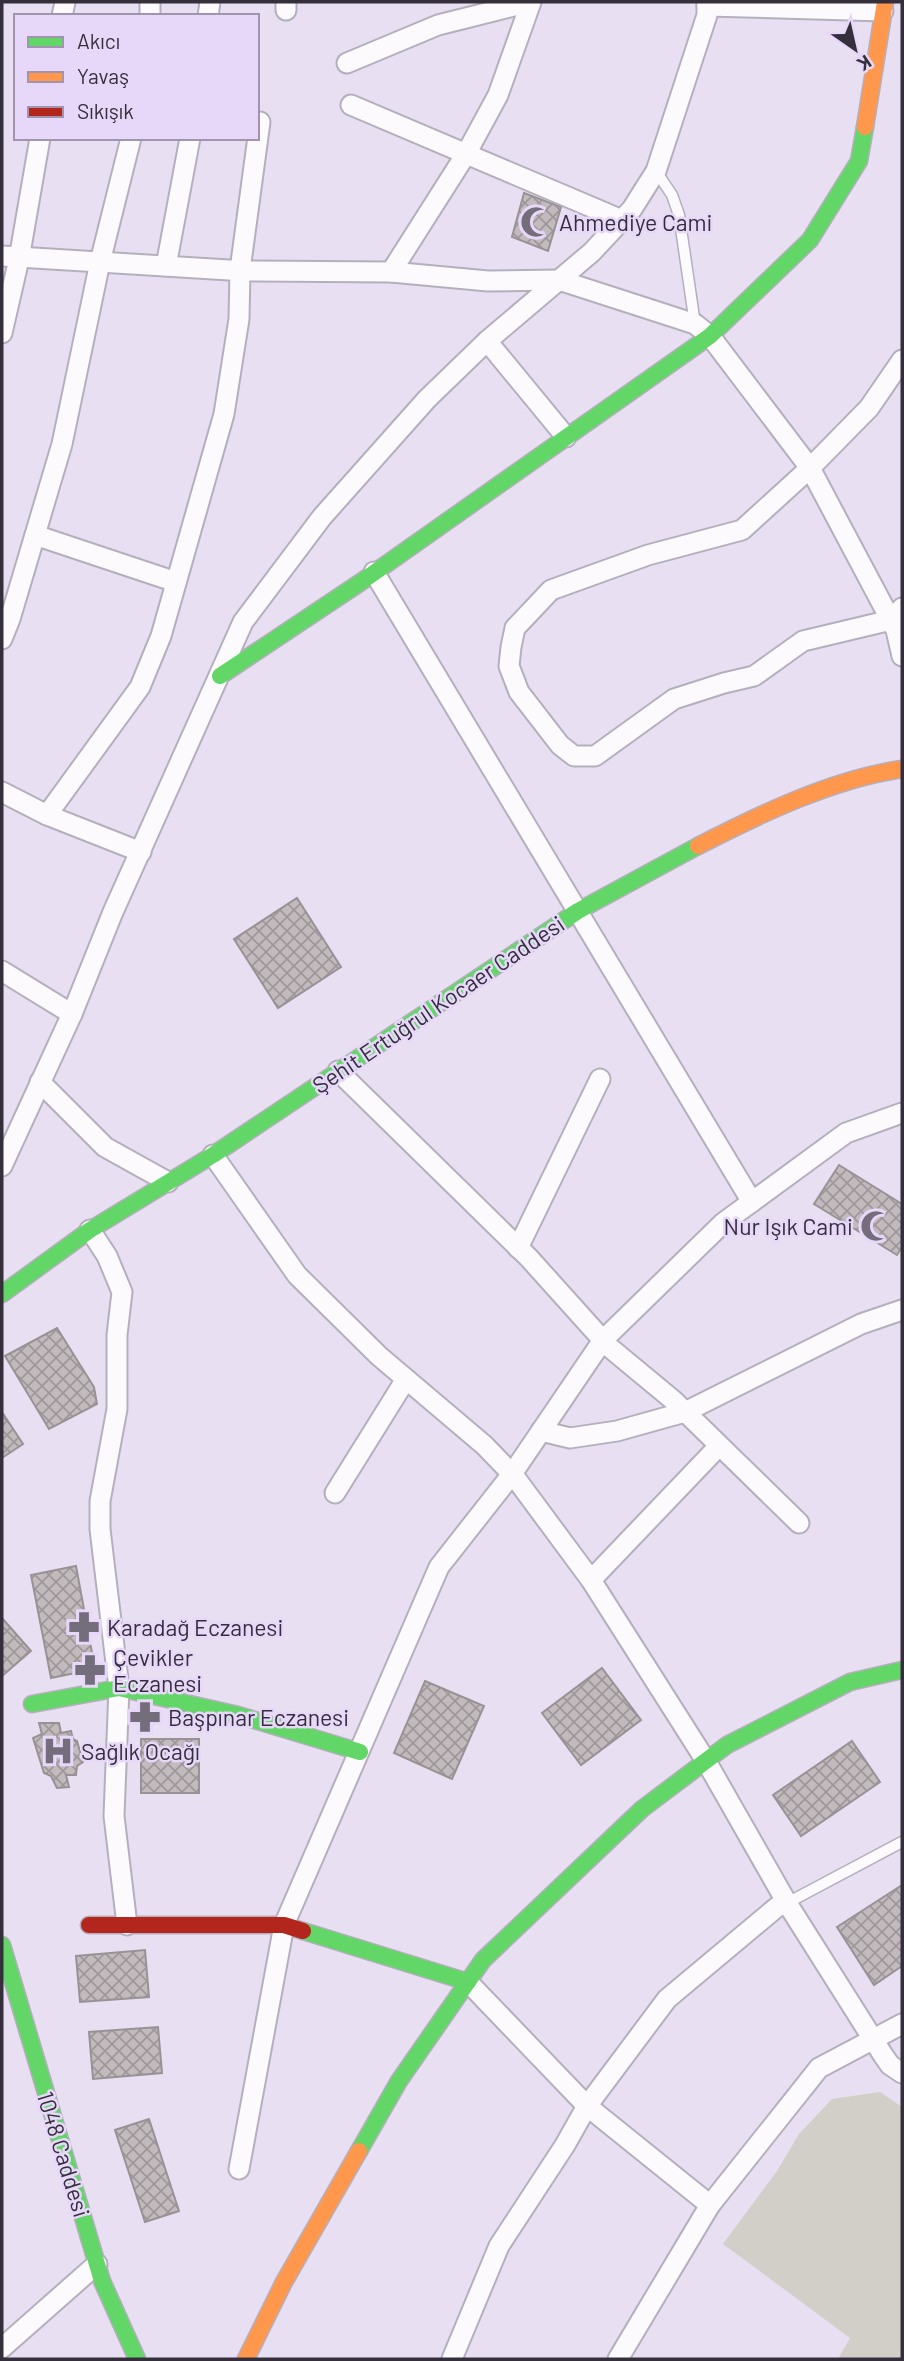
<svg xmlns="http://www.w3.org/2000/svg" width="904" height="2361" font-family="Barlow,sans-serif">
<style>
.park{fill:#d1cfc8}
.building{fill:url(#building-cross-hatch);stroke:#999295;stroke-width:2}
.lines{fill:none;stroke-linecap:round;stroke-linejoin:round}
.lane-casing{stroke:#b5afbd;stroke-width:13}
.street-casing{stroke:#b5afbd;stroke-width:23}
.fast-casing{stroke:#b5afbd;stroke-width:19}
.slow-casing{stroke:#b5afbd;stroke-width:19}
.jam-casing{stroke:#b5afbd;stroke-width:19}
.lane{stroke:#fcfafd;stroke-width:10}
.street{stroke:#fcfafd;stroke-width:19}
.fast{stroke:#63d668;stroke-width:16}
.slow{stroke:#ff974d;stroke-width:16}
.jam{stroke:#b3261e;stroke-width:16}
.labels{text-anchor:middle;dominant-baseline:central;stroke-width:5;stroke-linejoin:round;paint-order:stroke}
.poi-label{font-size:23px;fill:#352f3c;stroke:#e7d8fa;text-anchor:start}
.street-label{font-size:23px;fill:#352f3c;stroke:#e7d8fa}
</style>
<defs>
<pattern id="building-cross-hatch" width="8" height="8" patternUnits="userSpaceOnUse" patternTransform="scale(1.75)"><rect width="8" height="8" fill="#c2babd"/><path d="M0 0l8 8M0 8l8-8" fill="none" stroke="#9e989b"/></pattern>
</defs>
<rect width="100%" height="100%" fill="#e8e0f2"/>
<path class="park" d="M880,2092L902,2107V2359H838L850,2338L723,2244L777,2171L799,2134L832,2099Z"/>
<g class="building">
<path d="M524,193L561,207L548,251L512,237Z"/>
<path d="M297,898L341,967L278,1008L234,939Z"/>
<path d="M839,1165L902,1204V1247L897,1255L814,1204Z"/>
<path d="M57,1328L94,1387L97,1404L49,1429L5,1356Z"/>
<path d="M2,1412L23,1444L2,1458Z"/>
<path d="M76,1566L95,1669L51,1678L31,1575Z"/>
<path d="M2,1618L31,1651L2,1676Z"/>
<path d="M602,1668L641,1720L581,1765L542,1713Z"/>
<path d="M425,1681L484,1706L452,1779L394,1753Z"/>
<path d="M39,1723H59L61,1733L71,1731L73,1739L77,1741L83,1762L77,1766L76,1775H66L69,1787L57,1788L51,1776L44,1773L33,1738L42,1734Z"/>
<rect x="141" y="1739" width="58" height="54"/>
<path d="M852,1741L880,1782L801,1836L773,1795Z"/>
<path d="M902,1885V1966L874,1985L837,1927Z"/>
<path d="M145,1950L149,1997L80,2002L76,1956Z"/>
<path d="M158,2027L162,2073L93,2079L89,2032Z"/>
<path d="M149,2119L179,2211L145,2222L115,2130Z"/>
</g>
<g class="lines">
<defs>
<g id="lane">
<path d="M656,171L672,195L679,215L695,324"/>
<path d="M787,1903L902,1842"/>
</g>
<g id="street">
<path d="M707,6L883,11"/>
<path d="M286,10V2"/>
<path d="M62,16L65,2"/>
<path d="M150,16V2"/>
<path d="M208,16L210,2"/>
<path d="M347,63L438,25L530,2"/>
<path d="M351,105L622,220"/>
<path d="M2,256L245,271L391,272L488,281L559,280L695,324L710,336L810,468L896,630L902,656"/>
<path d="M166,266L190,138"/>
<path d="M391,272L466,154L498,95L531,2"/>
<path d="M2,333L19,259L40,138"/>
<path d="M487,341L566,437"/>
<path d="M902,360L869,408L810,468L742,530L648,555L551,590L515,628L511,647L509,666L519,692L560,745L574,756H595L674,699L724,683L754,676L803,641L891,620L902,608"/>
<path d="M35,535L176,582"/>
<path d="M374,572L752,1202"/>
<path d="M2,639L10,619L62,444L100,262L131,138"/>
<path d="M2,792L47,815L141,852"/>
<path d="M47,815L140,687L161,636L224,414L239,319L240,270L260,122"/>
<path d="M2,971L72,1014"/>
<path d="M338,1071L529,1258L609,1347L673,1400L799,1523"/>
<path d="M40,1082L105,1147L168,1182"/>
<path d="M213,1155L297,1275L379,1356L484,1445L514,1476L591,1580L706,1761L787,1903L883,2055L890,2065L902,2073"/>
<path d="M2,1166L72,1014L113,912L243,622L322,517L427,399L487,341L592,252L632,209L656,171L707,15V2"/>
<path d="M90,1230L107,1256L122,1292L117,1335V1409L100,1501V1529L119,1688L114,1816L127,1925"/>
<path d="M518,1248L600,1079"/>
<path d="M541,1431L570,1438L617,1431L685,1412L861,1324L902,1310"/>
<path d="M335,1493L406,1379"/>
<path d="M591,1580L719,1446"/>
<path d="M468,1982L587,2106L710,2205"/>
<path d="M239,2169L284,1925L439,1567L512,1474L603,1340L723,1223L846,1133L902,1113"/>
<path d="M2,2348L97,2264"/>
<path d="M452,2359L499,2246L565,2145L587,2106L667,1999L777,1907L787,1903"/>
<path d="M618,2359L710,2205L819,2068L902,2024"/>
</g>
<g id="fast">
<path d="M220,676L361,582L710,336L810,240L859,161L865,127"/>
<path d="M2,1294L90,1230L213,1155L578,911L698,846"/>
<path d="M32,1704L119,1688L238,1715L360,1752"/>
<path d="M303,1931L468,1982"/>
<path d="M2,1945L102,2281L137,2359"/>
<path d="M359,2151L399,2081L483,1960L642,1809L727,1745L850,1682L902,1670"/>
</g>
<g id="slow">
<path d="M865,127L885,2"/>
<path d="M698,846C760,814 833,779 902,769"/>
<path d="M246,2359L284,2282L359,2151"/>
</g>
<path id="jam" d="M89,1925H284L303,1931"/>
</defs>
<use href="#lane" class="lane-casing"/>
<use href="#street" class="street-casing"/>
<use href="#fast" class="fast-casing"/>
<use href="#slow" class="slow-casing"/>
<use href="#jam" class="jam-casing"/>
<use href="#lane" class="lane"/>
<use href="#street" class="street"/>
<use href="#fast" class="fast"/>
<use href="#slow" class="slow"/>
<use href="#jam" class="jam"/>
</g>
<defs>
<symbol id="mosque-bare" viewBox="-9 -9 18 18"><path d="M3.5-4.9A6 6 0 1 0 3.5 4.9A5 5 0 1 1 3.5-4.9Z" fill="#746d7c" stroke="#e7d8fa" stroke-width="2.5" paint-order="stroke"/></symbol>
<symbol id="pharmacy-bare" viewBox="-9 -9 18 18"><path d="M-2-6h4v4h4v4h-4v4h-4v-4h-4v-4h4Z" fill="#746d7c" stroke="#e7d8fa" stroke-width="2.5" paint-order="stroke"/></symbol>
<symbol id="hospital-bare" viewBox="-9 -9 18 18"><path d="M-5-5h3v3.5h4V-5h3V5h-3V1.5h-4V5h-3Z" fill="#746d7c" stroke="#e7d8fa" stroke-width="2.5" paint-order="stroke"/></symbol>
</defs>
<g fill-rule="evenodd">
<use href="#mosque-bare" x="514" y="200" width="44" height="44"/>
<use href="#mosque-bare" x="854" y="1204" width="44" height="44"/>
<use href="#pharmacy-bare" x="62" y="1605" width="44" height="44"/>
<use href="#pharmacy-bare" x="68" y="1648" width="44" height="44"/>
<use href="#pharmacy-bare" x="123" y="1695" width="44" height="44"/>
<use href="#hospital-bare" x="36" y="1729" width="44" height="44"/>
</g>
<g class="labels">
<g class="poi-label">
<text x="559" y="222">Ahmediye Cami</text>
<text x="853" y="1226" text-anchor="end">Nur Işık Cami</text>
<text x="107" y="1627">Karadağ Eczanesi</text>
<text x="113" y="1657">Çevikler<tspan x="113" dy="26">Eczanesi</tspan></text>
<text x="168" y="1717">Başpınar Eczanesi</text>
<text x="81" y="1751">Sağlık Ocağı</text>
</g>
<g class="street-label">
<text transform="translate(438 1004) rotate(-34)">Şehit Ertuğrul Kocaer Caddesi</text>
<text transform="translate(64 2154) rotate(73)">1048 Caddesi</text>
</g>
</g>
<rect width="904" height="2361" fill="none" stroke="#352f3c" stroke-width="7"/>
<rect x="14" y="14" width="245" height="126" fill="#e7d8fa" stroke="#a094ae" stroke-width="2"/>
<rect x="28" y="37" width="35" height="10" fill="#63d668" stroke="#a094ae" stroke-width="2"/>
<text x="77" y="49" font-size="21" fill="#352f3c">Akıcı</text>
<rect x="28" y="72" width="35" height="10" fill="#ff974d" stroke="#a094ae" stroke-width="2"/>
<text x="77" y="84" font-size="21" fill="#352f3c">Yavaş</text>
<rect x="28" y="107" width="35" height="10" fill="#b3261e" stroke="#a094ae" stroke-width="2"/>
<text x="77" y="119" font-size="21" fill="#352f3c">Sıkışık</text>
<g transform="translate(855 49) rotate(146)" stroke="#e7d8fa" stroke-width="5" paint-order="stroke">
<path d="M0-5L12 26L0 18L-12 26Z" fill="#352f3c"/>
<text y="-10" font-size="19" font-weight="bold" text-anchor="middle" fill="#352f3c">K</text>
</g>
</svg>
